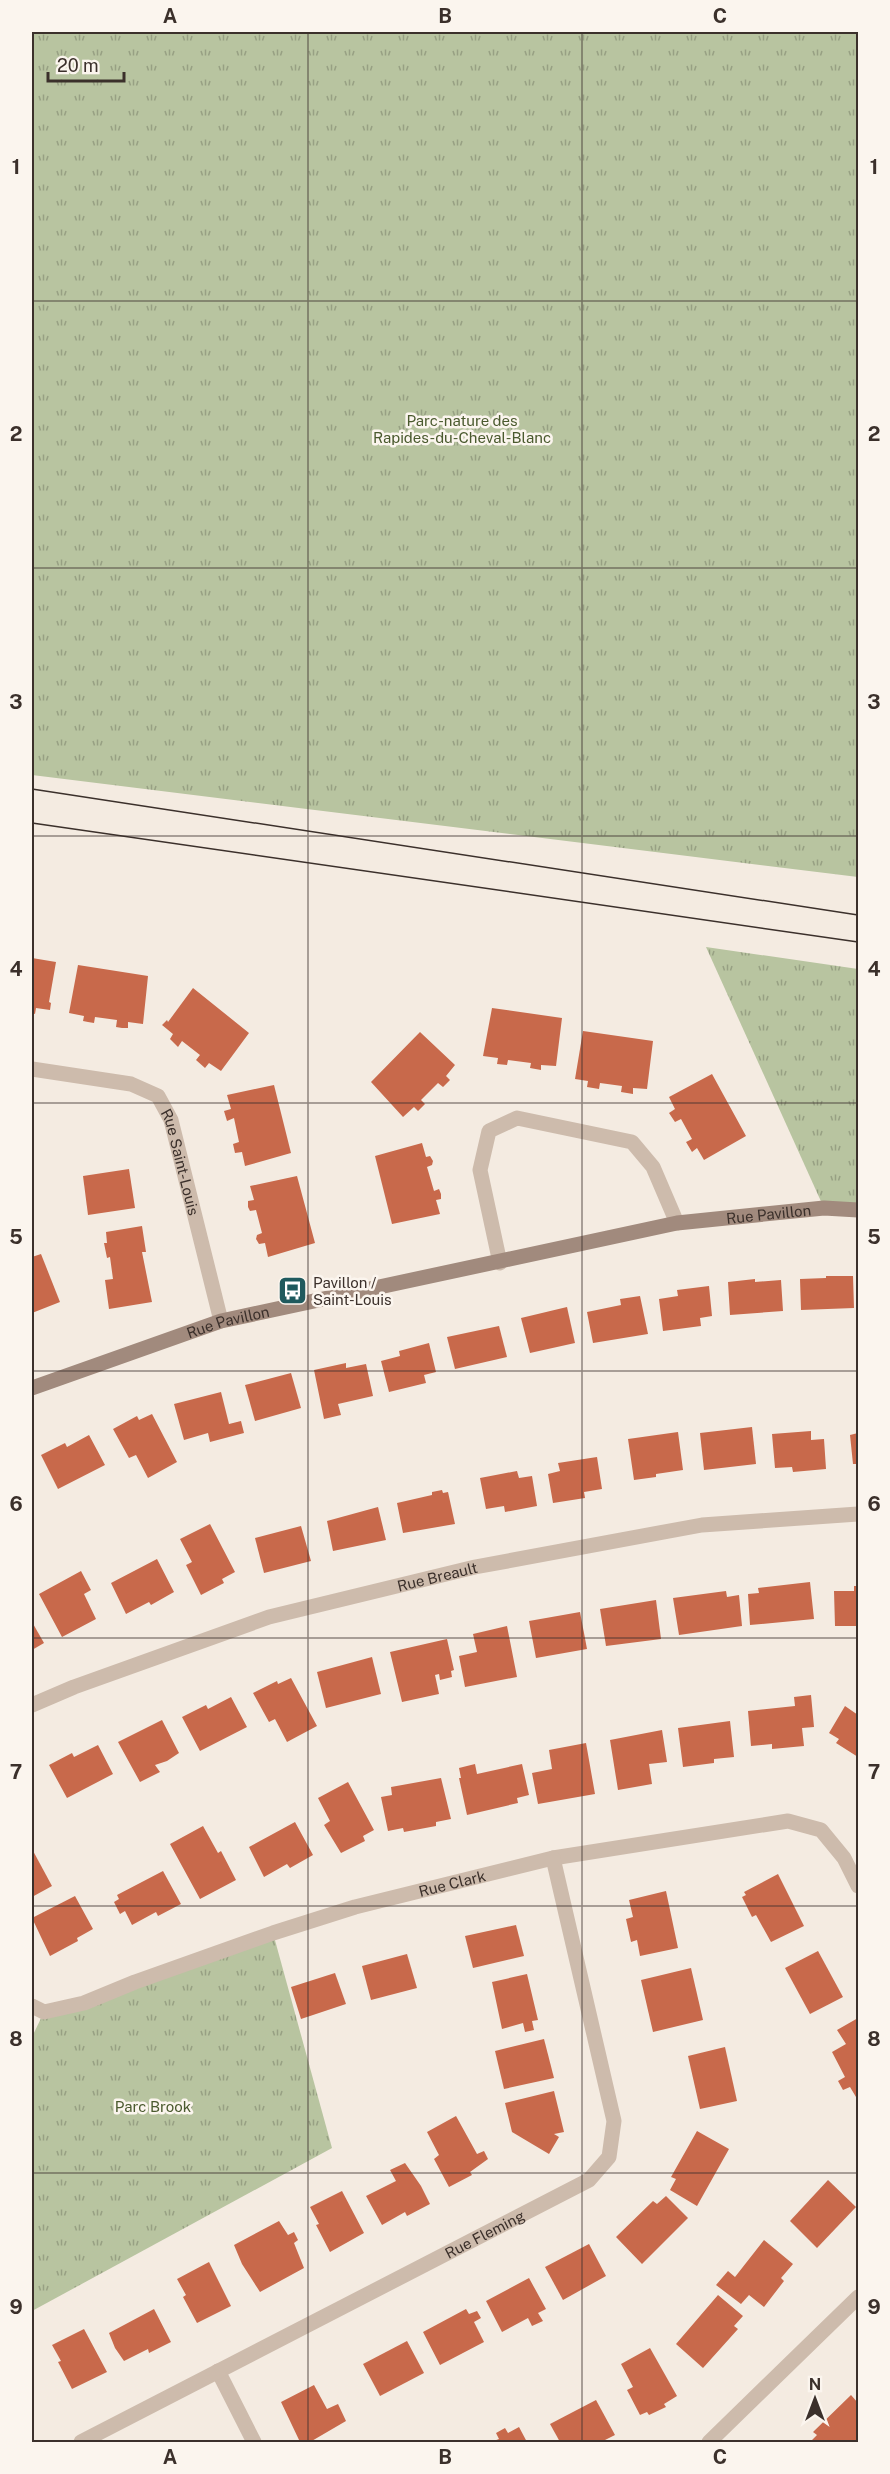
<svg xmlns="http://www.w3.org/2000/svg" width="890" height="2474" font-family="'Public Sans',sans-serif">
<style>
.park{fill:url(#park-tufts)}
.building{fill:#c8694b}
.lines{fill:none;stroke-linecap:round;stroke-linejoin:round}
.street{stroke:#cdbbac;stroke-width:15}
.secondary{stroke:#a18a7d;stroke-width:15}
.tram{stroke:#3b302b;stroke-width:1.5}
.grid{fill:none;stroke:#3b302b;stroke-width:1.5;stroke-opacity:0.55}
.labels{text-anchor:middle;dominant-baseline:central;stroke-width:5;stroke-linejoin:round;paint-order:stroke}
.park-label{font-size:15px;fill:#4a5a2e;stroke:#fbf5ee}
.street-label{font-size:15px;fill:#3b302b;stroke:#fbf5ee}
.poi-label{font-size:15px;fill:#3b302b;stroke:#fbf5ee;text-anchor:start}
.neatline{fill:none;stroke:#3b302b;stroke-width:2}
.grid-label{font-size:20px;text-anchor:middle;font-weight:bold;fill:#3b302b}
</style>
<defs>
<pattern id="park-tufts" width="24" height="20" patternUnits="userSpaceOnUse" patternTransform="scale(1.5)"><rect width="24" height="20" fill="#b8c4a0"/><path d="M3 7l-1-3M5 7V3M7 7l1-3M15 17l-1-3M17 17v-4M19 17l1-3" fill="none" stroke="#97a083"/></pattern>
</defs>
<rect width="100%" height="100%" fill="#f4ebe1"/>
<g class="park">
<path d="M32,32H858V877L32,775Z"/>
<path d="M706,947L858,969V1210L824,1208Z"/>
<path d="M273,1933L332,2148L32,2311V2037L44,2012Z"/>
</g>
<g class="building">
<path d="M32,958L56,962L49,1002L51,1003L50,1010L36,1008L35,1014L32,1013Z"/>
<path d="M78,965L148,976L143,1024L128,1022V1028H122L116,1027L117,1020L95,1017L94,1023L88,1022L83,1021L84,1016L69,1013Z"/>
<path d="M193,988L249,1033L221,1071L209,1063L205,1068L196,1060L200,1055L182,1041L178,1047L170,1039L173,1034L162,1025L167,1020L168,1022Z"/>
<path d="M492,1008L562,1018L556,1066L541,1065V1070L530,1068L531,1063L508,1060L507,1065L497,1064L498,1058L483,1056Z"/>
<path d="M583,1031L653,1041L647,1089L633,1088V1094L621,1092L622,1086L600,1083L599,1089L587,1087L588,1081L575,1079Z"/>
<path d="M420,1032L455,1065L446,1076L450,1080L443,1087L438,1083L421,1100L425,1104L418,1111L414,1107L403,1117L371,1082Z"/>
<path d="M712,1074L746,1136L704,1160L697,1148L692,1152L686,1142L692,1139L681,1119L675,1122L669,1113L675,1109L669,1097Z"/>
<path d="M274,1085L291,1153L245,1166L242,1152L235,1153L233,1144L239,1142L234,1118L227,1121L224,1111L231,1109L227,1095Z"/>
<path d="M422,1143L426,1157L430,1156L433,1161L432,1165L427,1167L434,1191L439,1189L441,1194V1199L436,1200L440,1214L392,1224L375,1156Z"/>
<path d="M129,1169L135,1208L88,1215L83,1176Z"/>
<path d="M297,1176L315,1243L268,1257L265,1243L259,1244L256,1239L257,1235L262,1233L256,1210L250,1211L248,1207V1201L254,1200L250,1186Z"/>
<path d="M142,1226L146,1252H142L152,1302L109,1309L105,1280L113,1279L110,1257L107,1258L104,1243H107L106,1232Z"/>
<path d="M41,1254L60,1302L32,1313V1257Z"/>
<path d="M826,1276H853L854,1308L801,1310L800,1279L826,1278Z"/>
<path d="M755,1279V1282L781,1280L783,1311L730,1315L728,1282Z"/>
<path d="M709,1286L712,1316L700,1318L701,1326L663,1331L659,1299L678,1296L677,1290Z"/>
<path d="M640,1296L648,1334L593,1343L587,1312L621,1305L620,1299Z"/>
<path d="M567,1307L575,1343L530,1353L521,1318Z"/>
<path d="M499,1326L507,1357L455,1369L447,1337Z"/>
<path d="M429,1343L436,1372L424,1375L426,1383L389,1392L381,1361L400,1356L399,1351Z"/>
<path d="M346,1363V1368L366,1364L373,1396L338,1404L341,1415L324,1419L314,1370Z"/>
<path d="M291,1373L301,1408L255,1421L245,1385Z"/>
<path d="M221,1392L229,1424L241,1421L244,1433L210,1442L208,1433L184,1440L174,1404Z"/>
<path d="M152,1414L177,1462L148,1478L136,1455L129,1458L113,1429L137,1416L139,1420Z"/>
<path d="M752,1427L756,1464L704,1470L700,1433Z"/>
<path d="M811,1431V1440L824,1439L826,1469L793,1472L792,1467L775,1468L772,1434Z"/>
<path d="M678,1432L683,1470L656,1474V1477L634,1480L628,1439Z"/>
<path d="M858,1433V1464H853L850,1435Z"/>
<path d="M89,1435L105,1465L58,1489L41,1455L65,1443L67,1447Z"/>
<path d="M597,1457L602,1489L584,1492L585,1498L553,1503L548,1474L560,1471L558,1463Z"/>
<path d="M517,1471L519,1478L532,1476L537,1506L505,1512L504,1506L486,1509L480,1478Z"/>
<path d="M442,1490L443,1493L448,1492L455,1524L403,1533L397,1503L432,1495V1492Z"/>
<path d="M378,1507L386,1540L333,1551L327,1521Z"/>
<path d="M210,1524L235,1572L222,1579L224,1583L201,1595L186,1565L192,1562L180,1539Z"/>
<path d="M301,1526L311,1561L264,1573L255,1538Z"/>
<path d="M157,1559L174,1592L151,1605L149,1602L126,1614L111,1583Z"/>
<path d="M81,1571L91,1590L84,1594L96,1619L62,1637L39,1594Z"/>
<path d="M810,1582L814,1619L750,1625L748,1594L759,1593L758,1588Z"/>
<path d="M854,1586H858V1626H835L834,1591H854Z"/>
<path d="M726,1591L727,1597L739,1595L742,1626L679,1635L673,1598Z"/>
<path d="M656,1600L661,1639L606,1646L600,1609Z"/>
<path d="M580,1612L587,1649L536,1658L529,1621Z"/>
<path d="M32,1622L44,1643L32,1650Z"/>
<path d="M507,1626L517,1677L465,1687L459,1656L477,1652L473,1634Z"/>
<path d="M447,1639L454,1670L451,1671L452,1677L440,1680L439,1674L435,1675L439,1694L402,1702L390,1652Z"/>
<path d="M372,1657L381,1694L326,1708L317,1672Z"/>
<path d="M291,1678L317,1726L287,1742L275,1719L269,1722L253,1693L277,1681L278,1684Z"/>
<path d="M811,1695L814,1727L802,1728L804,1746L772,1749V1744L751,1746L748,1711L795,1706L794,1697Z"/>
<path d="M231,1697L247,1727L200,1751L182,1717L206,1705L208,1709Z"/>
<path d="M845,1706L858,1715V1757L836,1743L839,1739L829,1733Z"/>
<path d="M162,1720L179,1753L167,1761L155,1765L160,1772L140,1782L118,1742Z"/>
<path d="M730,1721L734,1757L714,1759V1763L683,1767L678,1728Z"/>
<path d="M662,1730L667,1762L649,1764L652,1784L618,1790L610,1740Z"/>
<path d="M586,1743L595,1794L538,1804L532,1773L552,1769L549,1750Z"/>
<path d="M98,1745L113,1774L67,1798L49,1765L72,1753L74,1757Z"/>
<path d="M475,1764L477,1774L522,1764L529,1795L517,1798L518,1803L467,1815L459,1778H461L459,1768Z"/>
<path d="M441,1778L451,1819L436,1822V1826L404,1832L403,1828L388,1831L381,1797L392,1795L391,1787Z"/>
<path d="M348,1782L374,1830L363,1836L365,1841L341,1853L324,1825L330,1821L318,1798Z"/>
<path d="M295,1822L313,1855L290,1868L287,1864L264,1877L249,1847Z"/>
<path d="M203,1826L218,1853L221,1851L236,1880L200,1899L170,1844Z"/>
<path d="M32,1849L52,1886L32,1897Z"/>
<path d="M163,1871L181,1904L158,1916L156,1912L132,1925L125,1911L120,1914L114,1902L119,1899L117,1895Z"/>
<path d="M778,1874L804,1926L771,1942L756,1915L752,1917L742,1897L746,1895L744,1892Z"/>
<path d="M666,1891L678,1948L640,1956L637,1940L631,1942L626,1919L633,1917L629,1900Z"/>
<path d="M75,1896L93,1929L77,1938L78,1941L50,1956L32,1918Z"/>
<path d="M516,1925L524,1956L473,1968L465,1936Z"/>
<path d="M818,1951L843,1997L810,2014L785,1968Z"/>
<path d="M407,1954L417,1988L371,2000L362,1966Z"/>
<path d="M691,1968L703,2020L653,2032L641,1980Z"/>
<path d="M335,1973L346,2004L301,2019L291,1987Z"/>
<path d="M527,1974L538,2020L532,2021L534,2030L525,2032L523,2023L502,2029L492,1982Z"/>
<path d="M858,2018V2096L856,2097L850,2087L843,2090L838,2081L845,2077L832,2052L846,2044L837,2030Z"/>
<path d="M544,2039L554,2078L504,2089L495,2051Z"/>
<path d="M725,2047L737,2101L700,2109L688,2056Z"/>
<path d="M554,2091L564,2132L554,2134L559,2137L549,2154L512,2132L505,2103Z"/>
<path d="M456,2116L477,2154L484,2151L488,2159L470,2172L472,2175L449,2187L434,2159L439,2155L427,2132Z"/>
<path d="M697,2131L729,2149L697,2206L670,2190L676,2179L671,2177Z"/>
<path d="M405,2163L421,2186L430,2204L407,2216L405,2212L382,2225L366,2196L396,2181L390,2170Z"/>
<path d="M828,2180L856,2207L817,2248L790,2221Z"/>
<path d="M342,2191L364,2233L330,2252L316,2225L319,2224L310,2207Z"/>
<path d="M666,2196L688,2218L642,2264L616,2237L653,2201L657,2204Z"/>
<path d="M279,2221L288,2235L294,2232L298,2240L294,2243L304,2268L260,2292L242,2264L234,2245Z"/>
<path d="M764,2240L793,2264L781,2278L784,2281L764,2307L749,2295L741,2304L716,2285L728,2271L735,2277Z"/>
<path d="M589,2244L606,2276L563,2300L545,2267Z"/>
<path d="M209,2262L231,2306L197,2323L183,2297L186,2295L177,2279Z"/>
<path d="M529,2278L546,2309L538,2313L543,2321L532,2326L528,2318L502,2332L486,2301Z"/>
<path d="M718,2295L743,2316L734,2326L738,2329L703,2368L676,2344Z"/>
<path d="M154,2309L171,2342L149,2353L148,2349L124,2361L115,2348L109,2333Z"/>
<path d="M466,2309L469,2314L477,2311L481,2318L474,2322L484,2342L440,2365L423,2332Z"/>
<path d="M84,2329L107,2372L72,2389L58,2362L61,2361L52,2345Z"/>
<path d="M407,2341L424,2373L380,2396L363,2364Z"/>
<path d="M650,2348L677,2396L664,2404L666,2407L649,2415L647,2412L640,2415L627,2390L633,2387L621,2364Z"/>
<path d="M314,2385L327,2409L338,2404L346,2421L310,2442H300L281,2402Z"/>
<path d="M851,2395L858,2403V2440L856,2442H810L817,2435L813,2432Z"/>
<path d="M596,2400L615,2435L601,2442H560L550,2424Z"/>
<path d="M519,2427L527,2442H491L499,2439L496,2433L505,2428L508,2433Z"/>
</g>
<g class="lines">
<g class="street">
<path id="s1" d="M32,1069L131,1084L158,1096L171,1120L221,1321"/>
<path d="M500,1263L480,1170L489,1131L517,1118L632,1142L653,1167L677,1223"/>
<path id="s2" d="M32,1705L74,1687L269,1617L475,1567L702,1525L858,1514"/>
<path id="s3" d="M32,2006L44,2012L84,2003L135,1982L273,1933L355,1907L553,1858L788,1821L821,1830L844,1858L858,1886"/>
<path d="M218,2371L254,2442"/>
<path id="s4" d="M81,2442L589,2180L609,2157L614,2121L553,1858"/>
<path d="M709,2442L858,2297"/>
</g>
<path class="secondary" id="s5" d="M32,1388L221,1321L677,1223L824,1208L858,1210"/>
<g class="tram">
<path d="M32,789L858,915"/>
<path d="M32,823L858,942"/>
</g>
</g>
<path class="grid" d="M308,32V2442M582,32V2442M32,301H858M32,568H858M32,836H858M32,1103H858M32,1371H858M32,1638H858M32,1906H858M32,2173H858"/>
<defs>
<symbol id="bus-square" viewBox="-11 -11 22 22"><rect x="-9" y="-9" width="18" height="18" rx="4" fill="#1f5a5e" stroke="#fbf5ee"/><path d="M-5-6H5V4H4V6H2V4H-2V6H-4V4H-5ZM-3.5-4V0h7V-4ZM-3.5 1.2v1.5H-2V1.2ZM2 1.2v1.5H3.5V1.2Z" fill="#fff"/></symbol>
</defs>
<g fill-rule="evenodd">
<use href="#bus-square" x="276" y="1274" width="33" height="33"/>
</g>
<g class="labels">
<g class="park-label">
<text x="462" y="420">Parc-nature des<tspan x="462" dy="17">Rapides-du-Cheval-Blanc</tspan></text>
<text x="153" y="2106">Parc Brook</text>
</g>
<g class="street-label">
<text stroke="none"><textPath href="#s1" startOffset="200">Rue Saint-Louis</textPath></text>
<text stroke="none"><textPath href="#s5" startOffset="759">Rue Pavillon</textPath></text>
<text stroke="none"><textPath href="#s5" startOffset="207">Rue Pavillon</textPath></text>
<text stroke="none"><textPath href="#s2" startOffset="426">Rue Breault</textPath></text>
<text stroke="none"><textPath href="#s3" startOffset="442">Rue Clark</textPath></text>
<text stroke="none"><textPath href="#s4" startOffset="454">Rue Fleming</textPath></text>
</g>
<g class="poi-label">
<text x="313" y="1282">Pavillon /<tspan x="313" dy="17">Saint-Louis</tspan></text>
</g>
</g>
<rect width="890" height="2474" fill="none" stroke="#fbf5ee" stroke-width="66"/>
<g transform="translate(815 2399)" stroke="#fbf5ee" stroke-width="4.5" paint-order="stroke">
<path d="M0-4.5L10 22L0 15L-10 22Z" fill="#3b302b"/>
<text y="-9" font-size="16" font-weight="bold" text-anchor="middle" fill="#3b302b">N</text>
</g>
<path d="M48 72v9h76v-9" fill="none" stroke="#3b302b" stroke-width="3"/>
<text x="57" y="72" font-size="18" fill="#3b302b" stroke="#fbf5ee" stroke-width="4.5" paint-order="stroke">20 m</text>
<rect x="33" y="33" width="824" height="2408" class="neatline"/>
<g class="grid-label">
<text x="170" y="23">A</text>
<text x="445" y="23">B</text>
<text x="720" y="23">C</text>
<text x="16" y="174">1</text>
<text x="874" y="174">1</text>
<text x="16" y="441">2</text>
<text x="874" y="441">2</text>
<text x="16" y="709">3</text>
<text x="874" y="709">3</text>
<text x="16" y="976">4</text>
<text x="874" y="976">4</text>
<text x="16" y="1244">5</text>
<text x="874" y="1244">5</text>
<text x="16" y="1511">6</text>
<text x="874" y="1511">6</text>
<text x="16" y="1779">7</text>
<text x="874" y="1779">7</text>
<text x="16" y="2046">8</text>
<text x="874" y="2046">8</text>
<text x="16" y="2314">9</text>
<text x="874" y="2314">9</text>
<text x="170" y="2464">A</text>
<text x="445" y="2464">B</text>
<text x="720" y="2464">C</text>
</g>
</svg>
